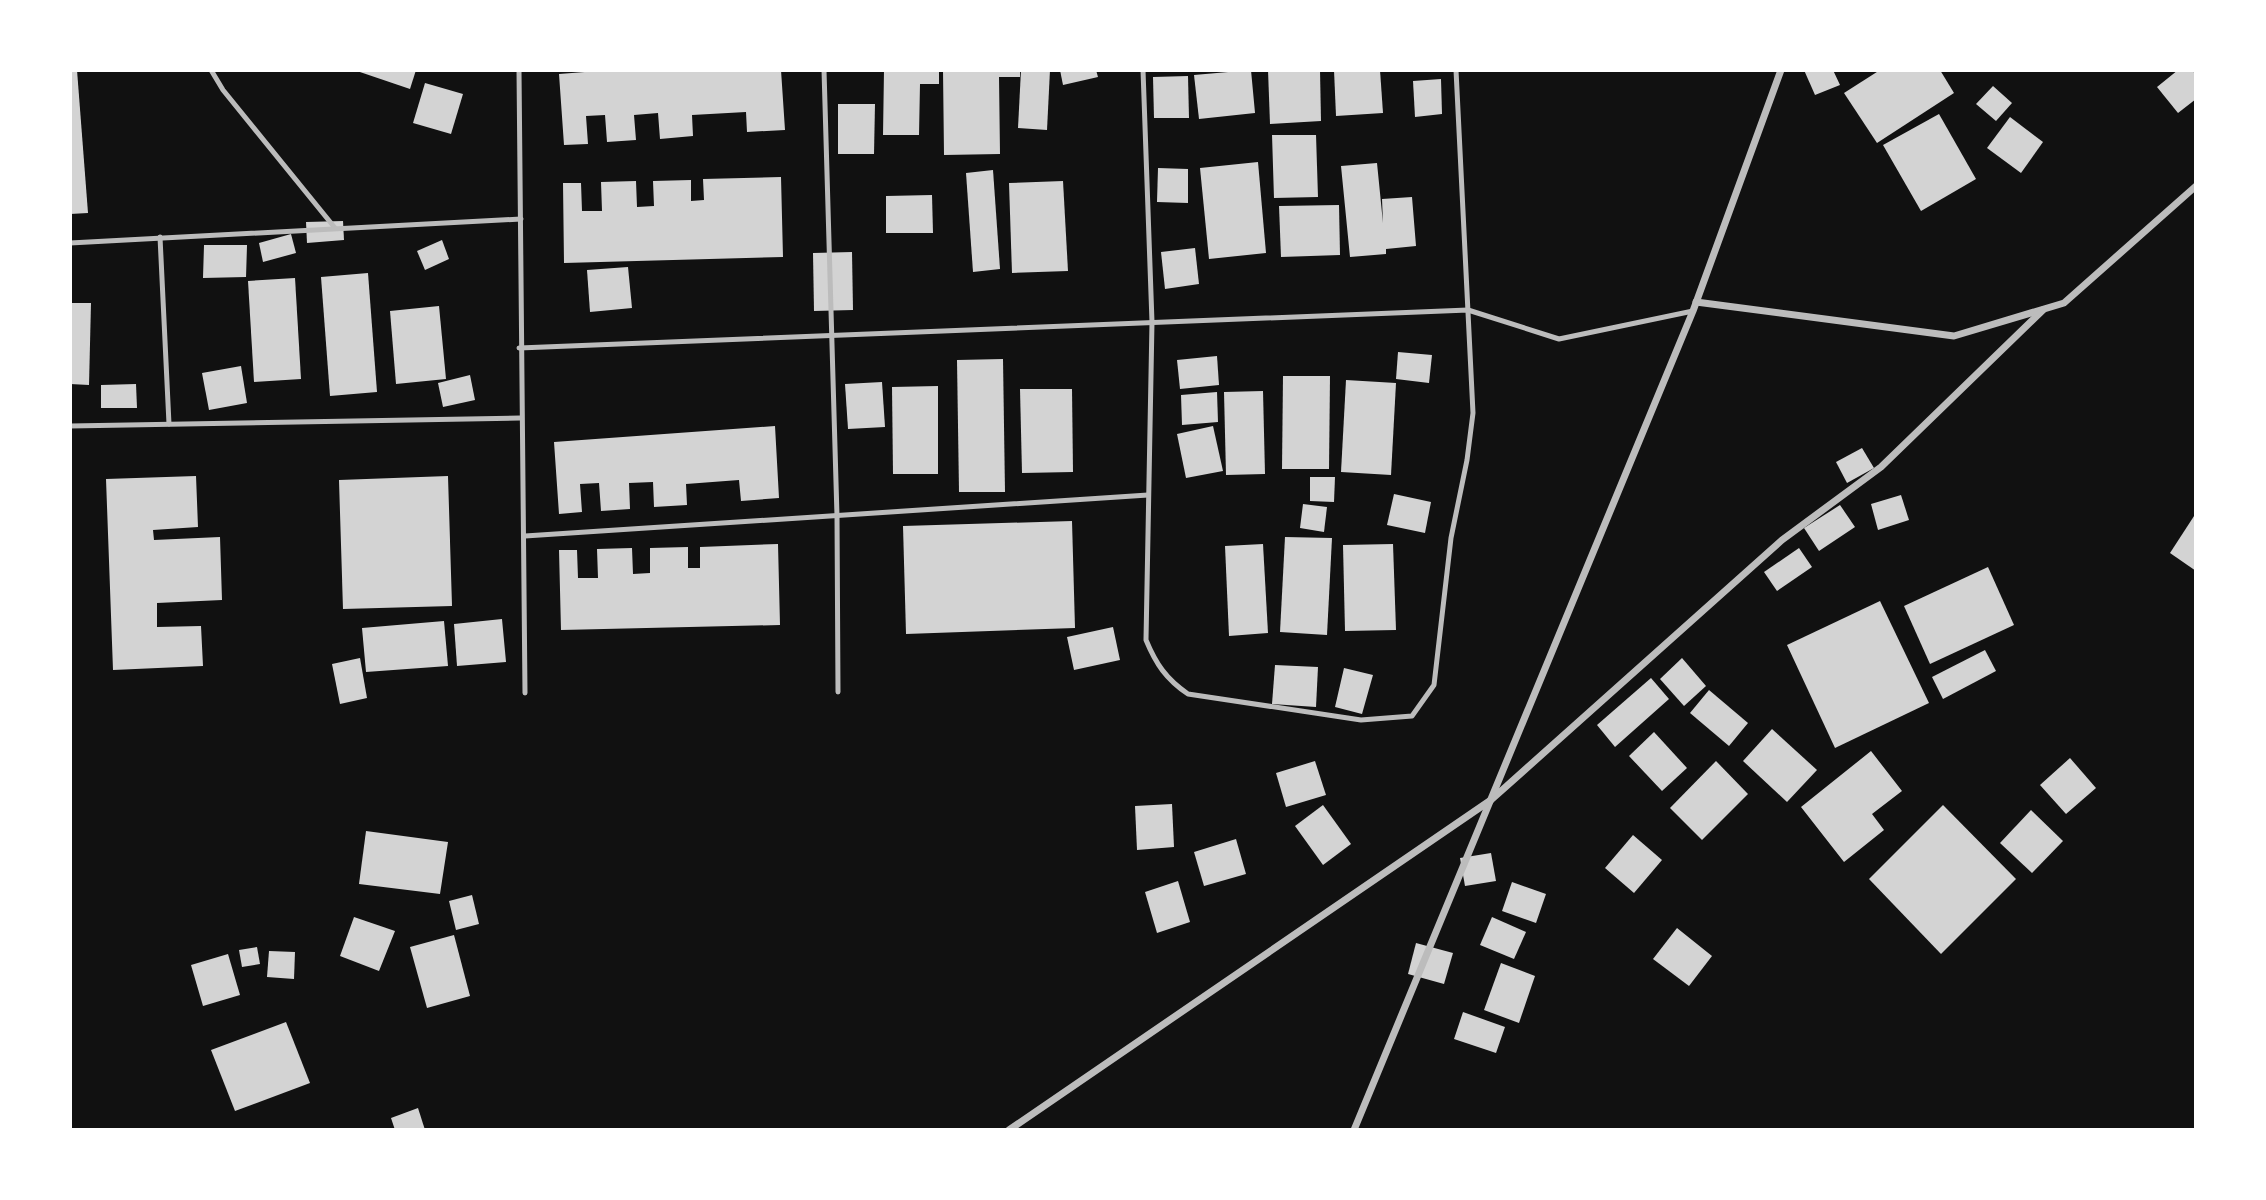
<svg xmlns="http://www.w3.org/2000/svg" width="2266" height="1200" font-family="'Open Sans',sans-serif">
<style>
.building{fill:#d3d3d3}
.lines{fill:none;stroke-linecap:round;stroke-linejoin:round}
.service{stroke:#bcbcbc;stroke-width:5}
.minor{stroke:#bcbcbc;stroke-width:7}
</style>
<rect width="100%" height="100%" fill="#111"/>
<g class="building">
<path d="M70,70H77L88,213L70,214Z"/>
<path d="M354,70H416L410,89Z"/>
<path d="M610,70H781L785,130L747,132L746,112L692,115L693,136L660,139L658,113L634,115L636,140L607,142L605,115L586,116L588,144L564,145L559,74Z"/>
<path d="M884,70H939V84H920L919,135H883Z"/>
<path d="M943,70H1020V77H999L1000,154L944,155Z"/>
<path d="M1021,70H1050L1047,130L1018,128Z"/>
<path d="M1060,70H1096L1098,77L1063,85Z"/>
<path d="M1251,70L1255,113L1199,119L1194,75Z"/>
<path d="M1268,70H1320L1321,121L1270,124Z"/>
<path d="M1334,70H1380L1383,113L1336,116Z"/>
<path d="M1804,70H1833L1840,85L1815,95Z"/>
<path d="M1880,70H1940L1954,93L1877,143L1844,93Z"/>
<path d="M2178,70H2192L2196,75V99L2178,113L2157,87Z"/>
<path d="M1188,76L1189,118H1154L1153,77Z"/>
<path d="M1441,79L1442,114L1415,117L1413,81Z"/>
<path d="M425,83L463,94L451,134L413,123Z"/>
<path d="M1993,86L2012,103L1996,121L1976,104Z"/>
<path d="M838,104H875L874,154H838Z"/>
<path d="M1939,114L1976,179L1921,211L1883,145Z"/>
<path d="M2010,117L2043,142L2021,173L1987,148Z"/>
<path d="M1272,135H1316L1318,197L1274,198Z"/>
<path d="M1258,162L1266,253L1209,259L1200,168Z"/>
<path d="M1377,163L1383,223L1382,199L1412,197L1416,246L1386,249V254L1350,257L1341,166Z"/>
<path d="M1158,168L1188,169V203L1157,202Z"/>
<path d="M993,170L1000,269L973,272L966,173Z"/>
<path d="M781,177L783,257L564,263L563,183H581L582,211H602L601,182L636,181L637,207L654,206L653,181L691,180V201L704,200L703,179Z"/>
<path d="M1063,181L1068,271L1012,273L1009,183Z"/>
<path d="M932,195L933,233H886V196Z"/>
<path d="M1339,205L1340,255L1281,257L1279,206Z"/>
<path d="M343,221L344,240L307,243L306,222Z"/>
<path d="M291,234L296,253L263,262L259,243Z"/>
<path d="M442,240L449,259L425,270L417,251Z"/>
<path d="M204,245H247L246,277L203,278Z"/>
<path d="M1195,248L1199,284L1165,289L1161,252Z"/>
<path d="M852,252L853,310L814,311L813,253Z"/>
<path d="M628,267L632,308L590,312L587,270Z"/>
<path d="M368,273L377,392L330,396L321,277Z"/>
<path d="M295,278L301,379L254,382L248,281Z"/>
<path d="M70,303H91L89,385L70,384Z"/>
<path d="M439,306L446,379L396,384L390,311Z"/>
<path d="M1398,352L1432,355L1429,383L1396,379Z"/>
<path d="M1217,356L1219,385L1180,389L1177,360Z"/>
<path d="M1003,359L1005,492H959L957,360Z"/>
<path d="M241,366L247,403L209,410L202,373Z"/>
<path d="M470,375L475,400L443,407L438,383Z"/>
<path d="M1283,376H1330L1329,469H1282Z"/>
<path d="M1346,380L1396,383L1391,475L1341,472Z"/>
<path d="M882,382L885,427L848,429L845,384Z"/>
<path d="M136,384L137,408H101V385Z"/>
<path d="M938,386V474H893L892,387Z"/>
<path d="M1020,389H1072L1073,472L1022,473Z"/>
<path d="M1263,391L1265,474L1226,475L1224,392Z"/>
<path d="M1217,392L1218,422L1182,425L1181,395Z"/>
<path d="M775,426L779,498L741,501L739,480L686,484L687,505L654,507L653,482L629,483L630,509L601,511L599,483L580,484L582,512L559,514L554,442Z"/>
<path d="M1213,426L1223,471L1186,478L1177,434Z"/>
<path d="M1862,448L1874,468L1847,483L1836,462Z"/>
<path d="M196,476L198,527L153,530L154,540L220,537L222,600L157,603V627L201,626L203,666L113,670L106,479Z"/>
<path d="M448,476L452,606L343,609L339,480Z"/>
<path d="M1310,477H1335L1334,502L1310,501Z"/>
<path d="M1394,494L1431,502L1425,533L1387,525Z"/>
<path d="M1901,495L1909,520L1878,530L1871,504Z"/>
<path d="M1303,504L1327,507L1324,532L1300,528Z"/>
<path d="M1840,505L1855,527L1819,551L1804,528Z"/>
<path d="M2196,513V571L2170,553Z"/>
<path d="M1072,521L1075,628L906,634L903,526Z"/>
<path d="M1285,537L1332,538L1327,635L1280,632Z"/>
<path d="M778,544L780,625L561,630L559,550H577L578,578H598L597,549L632,548L633,574L650,573V548L688,547V568H700V547Z"/>
<path d="M1263,544L1268,633L1229,636L1225,546Z"/>
<path d="M1393,544L1396,630L1345,631L1343,545Z"/>
<path d="M1799,548L1812,567L1777,591L1764,572Z"/>
<path d="M1988,567L2014,625L1930,664L1904,606Z"/>
<path d="M1880,601L1929,703L1835,748L1787,645Z"/>
<path d="M502,619L506,662L457,666L454,624Z"/>
<path d="M444,621L448,666L366,672L362,628Z"/>
<path d="M1113,627L1120,660L1074,670L1067,637Z"/>
<path d="M1985,650L1996,671L1943,699L1932,677Z"/>
<path d="M360,658L367,698L340,704L332,664Z"/>
<path d="M1682,658L1706,686L1684,706L1660,679Z"/>
<path d="M1275,665L1318,667L1316,707L1272,704Z"/>
<path d="M1344,668L1373,675L1362,714L1335,707Z"/>
<path d="M1651,678L1669,699L1615,747L1597,725Z"/>
<path d="M1709,690L1748,723L1729,746L1690,713Z"/>
<path d="M1772,729L1817,770L1787,802L1743,761Z"/>
<path d="M1654,732L1687,768L1662,791L1629,756Z"/>
<path d="M1871,751L1902,791L1872,814L1884,830L1844,862L1801,807Z"/>
<path d="M2070,758L2096,788L2066,814L2040,785Z"/>
<path d="M1315,761L1326,795L1286,807L1276,773Z"/>
<path d="M1716,761L1748,794L1702,840L1670,808Z"/>
<path d="M1172,804L1174,847L1137,850L1135,806Z"/>
<path d="M1323,805L1351,844L1323,865L1295,826Z"/>
<path d="M1943,805L2016,879L1941,954L1869,879Z"/>
<path d="M2031,810L2063,841L2032,873L2000,843Z"/>
<path d="M366,831L448,842L440,894L359,884Z"/>
<path d="M1633,835L1662,860L1634,893L1605,868Z"/>
<path d="M1236,839L1246,874L1204,886L1194,852Z"/>
<path d="M1491,853L1496,881L1465,886L1460,858Z"/>
<path d="M1178,881L1190,922L1157,933L1145,892Z"/>
<path d="M1512,882L1546,894L1536,923L1502,911Z"/>
<path d="M472,895L479,924L456,930L449,901Z"/>
<path d="M354,917L395,931L379,971L340,956Z"/>
<path d="M1492,917L1526,932L1514,959L1480,945Z"/>
<path d="M1677,928L1712,956L1689,986L1653,959Z"/>
<path d="M454,935L470,996L427,1008L410,947Z"/>
<path d="M1416,943L1453,953L1444,984L1408,974Z"/>
<path d="M257,947L260,964L242,967L239,950Z"/>
<path d="M269,951L295,952L294,979L267,977Z"/>
<path d="M228,954L240,995L203,1006L191,965Z"/>
<path d="M1501,963L1535,976L1519,1023L1484,1010Z"/>
<path d="M1463,1012L1505,1027L1496,1053L1454,1039Z"/>
<path d="M286,1022L310,1083L235,1111L211,1050Z"/>
<path d="M418,1108L425,1130H395L391,1118Z"/>
</g>
<g class="lines">
<g class="service">
<path d="M211,70L223,90L335,228"/>
<path d="M519,70L525,693"/>
<path d="M824,70L837,516L838,692"/>
<path d="M1143,70L1152,322L1146,640C1156,664 1166,679 1188,694L1361,720L1412,716L1434,685L1451,538L1467,460L1473,413L1456,70"/>
<path d="M160,237L169,424"/>
<path d="M70,243L521,219"/>
<path d="M519,348L1468,310L1559,339L1693,311"/>
<path d="M70,426L520,418"/>
<path d="M525,536L1148,495"/>
</g>
<g class="minor">
<path d="M1696,302L1954,336L2064,303L2196,186"/>
<path d="M1009,1130L1491,800L1782,540L1881,467L2043,310"/>
<path d="M1354,1130L1693,311L1781,70"/>
</g>
</g>
<rect width="2266" height="1200" fill="none" stroke="#ffffff" stroke-width="144"/>
</svg>
